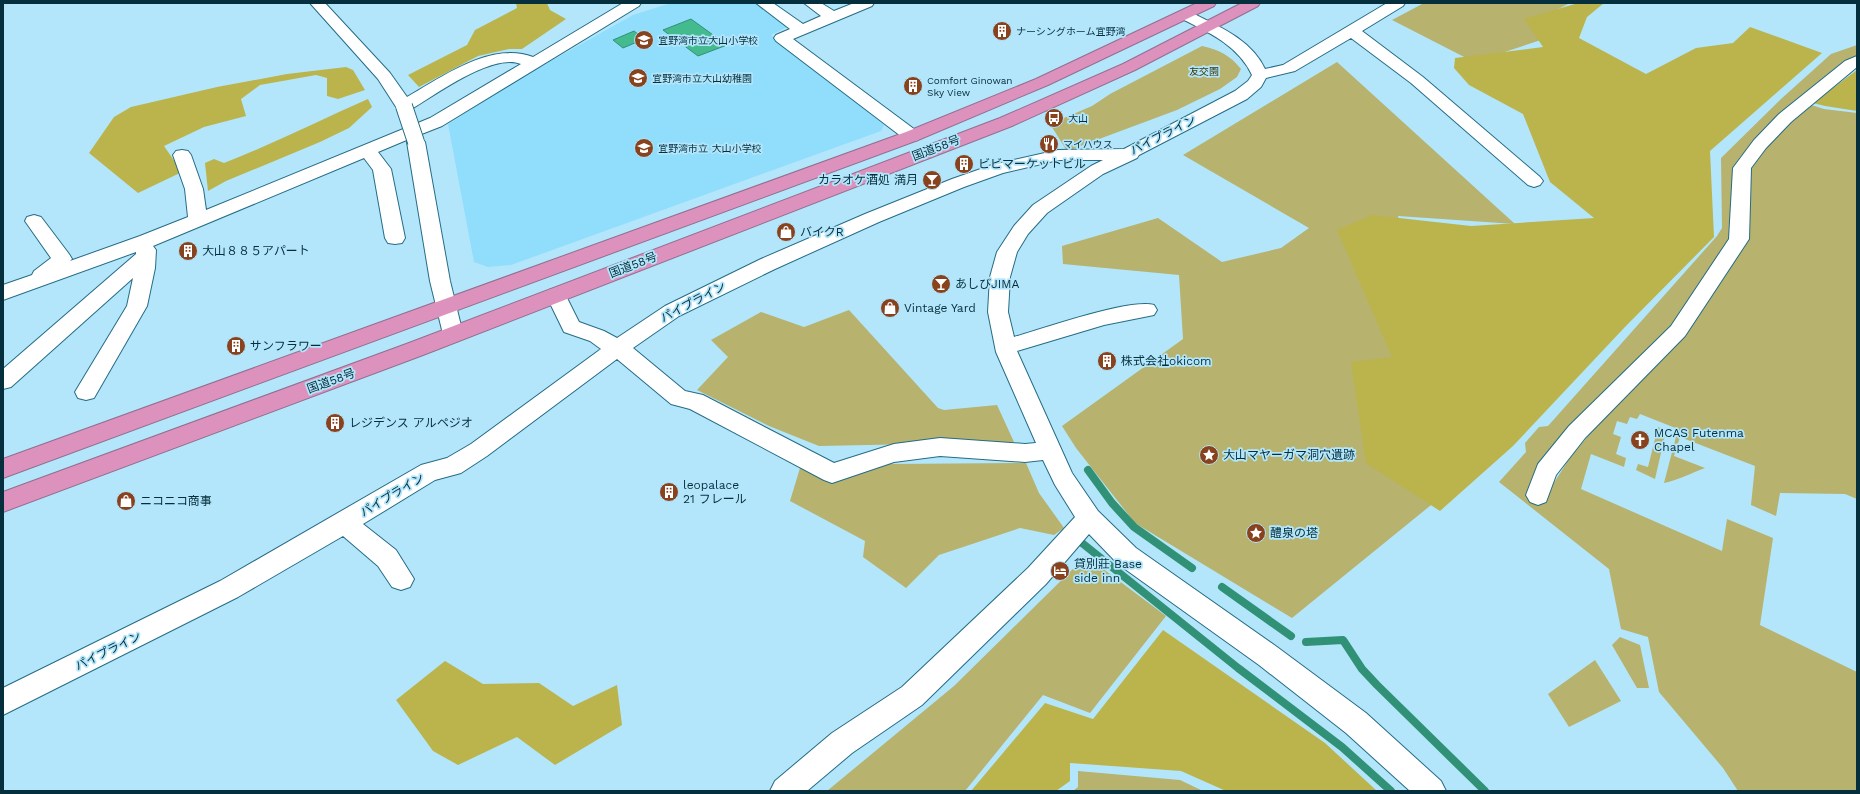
<svg xmlns="http://www.w3.org/2000/svg" width="1860" height="794" font-family="'Work Sans','Noto Sans JP',sans-serif">
<style>
.built{fill:#90ddfc}
.green{fill:#b7b26d}
.forest{fill:#bbb44c}
.water{fill:#44bb8f;stroke:#319176}
.lines{fill:none;stroke-linecap:round;stroke-linejoin:round}
.stream{stroke:#319176;stroke-width:8}
.minor-casing{stroke:#256c85;stroke-width:2}
.highway-casing{stroke:#916f90;stroke-width:2}
.minor{fill:#fff;fill-rule:evenodd}
.highway{fill:#dc92bc;fill-rule:evenodd}
.minor-bridge-casing{stroke:#256c85;stroke-width:18;stroke-linecap:butt}
.minor-bridge{stroke:#fff;stroke-width:16}
.labels{text-anchor:middle;dominant-baseline:central;stroke-width:3.5;stroke-linejoin:round;paint-order:stroke}
.far-poi-label{font-size:10px;fill:#062f3d;stroke:#b3e6fb;text-anchor:start}
.far-park-label{font-size:10px;fill:#393608;stroke:#b3e6fb}
.street-label{font-size:12px;fill:#062f3d;stroke:#b3e6fb}
.poi-label{font-size:12px;fill:#062f3d;stroke:#b3e6fb;text-anchor:start}
</style>
<rect width="100%" height="100%" fill="#b3e6fb"/>
<path class="built" d="M671,3H756L789,26L771,35L884,125L881,131L511,265L488,267L474,262L448,124L526,75L633,15Z"/>
<g class="green">
<path d="M1424,3H1570L1533,22L1547,38L1474,62L1392,20Z"/>
<path d="M1857,45V56L1793,103L1740,157L1736,168L1734,230L1732,244L1714,268L1693,303L1675,327L1597,399L1536,474L1528,493L1543,500L1571,456L1619,400L1657,362L1703,308L1745,240L1747,168L1758,151L1808,104L1824,109L1857,113V499L1845,494L1780,493L1776,516L1751,505L1755,466L1680,437L1674,456L1705,468C1691,473 1679,480 1664,483L1678,429L1640,414L1637,419L1630,417L1627,424L1617,421L1613,434L1621,437L1616,454L1626,458L1624,467L1591,454L1581,489L1722,551L1727,519L1773,538L1760,625L1857,672V791H1738L1723,768L1659,692L1648,637L1621,629L1609,569L1499,482L1526,452L1525,443L1539,427L1548,426L1717,236L1722,228L1721,158L1781,99L1831,54Z"/>
<path d="M1202,46C1219,50 1230,55 1241,69L1237,77L1220,89L1177,110L1067,151L1050,124L1092,106L1110,94Z"/>
<path d="M1337,62L1515,224L1398,216L1411,281L1436,501L1292,618L1135,523L1076,448L1062,426L1183,339L1179,275L1063,264L1062,246L1158,218L1222,262L1281,248L1309,228L1183,155Z"/>
<path d="M849,310L938,408L944,410L997,405L1014,442L819,446L769,426L697,390L728,357L711,340L761,312L804,327Z"/>
<path d="M1658,427L1666,431L1655,479L1636,470L1638,464L1648,467Z"/>
<path d="M1026,463L1039,493L1064,528L1054,535L1020,528L939,555L906,588L863,557L865,541L790,501L800,468L889,464Z"/>
<path d="M1086,556L1166,616L1090,713L1043,695L965,791H827L954,686Z"/>
<path d="M1620,637L1640,645L1649,688H1637L1612,645Z"/>
<path d="M1595,660L1621,701L1569,727L1548,694Z"/>
<path d="M1078,771L1180,780L1203,791H1073L1078,787Z"/>
</g>
<g class="forest">
<path d="M516,3H547L550,10L566,19L522,49H509L478,56L419,87L408,75L467,45L475,30L517,8Z"/>
<path d="M1578,3H1604L1587,17L1579,38L1646,74L1696,48L1733,43L1750,27L1822,53L1710,151L1714,237L1624,328L1513,446L1440,511L1366,463L1351,362L1392,357L1337,230L1372,215L1471,226L1594,218L1550,182L1523,114L1469,85L1454,68L1455,58L1543,47L1524,19Z"/>
<path d="M346,67L353,70L365,90L338,99L327,96V78L316,75L260,85L241,99L246,116L204,127L164,146L182,172L138,193L89,153L114,117L131,107L217,87L287,74Z"/>
<path d="M1857,70V111L1825,106L1813,103Z"/>
<path d="M368,99L372,107L349,128L320,142L226,181L208,191L205,163L214,159L224,163C273,144 320,120 368,99Z"/>
<path d="M1163,630L1325,743L1377,791H1226L1181,771L1070,763V781L1056,791H971L1045,703L1093,719Z"/>
<path d="M445,661L483,684L539,683L573,706L617,685L622,725L555,765L517,737L458,765L433,751L396,700Z"/>
</g>
<g class="water">
<path d="M691,19L727,45L698,56L663,30Z"/>
<path d="M634,31L644,39L623,48L613,40Z"/>
</g>
<g class="lines">
<g class="stream">
<path d="M1088,470L1112,503L1134,527L1192,568"/>
<path d="M1082,543L1238,668L1342,747L1391,791"/>
<path d="M1222,587L1291,636"/>
<path d="M1306,642L1343,640L1362,669L1377,685L1485,791"/>
</g>
<defs>
<g id="minor">
<path d="M310,3H325L390,73L407,97C442,77 491,41 533,57L623,3H641L639,6L442,126L414,137L422,138L425,142L450,281L463,334L460,339L453,342L446,339L443,334L430,281L407,142L409,139L378,152L391,169L405,238L402,243L395,244L388,243L385,238L373,170L364,158L153,246L156,250L155,268L147,306L94,398L86,400L78,398L75,392L127,306L133,278L11,387L3,389V369L136,254V252L3,300V285L32,275L34,271L51,258L25,221L27,217L34,215L41,217L69,254L72,259L70,261L140,236L188,217L185,189L173,155L176,151L182,150L188,151L191,155L203,189L206,210L430,118L521,64C493,52 435,95 410,110L404,111L398,110L378,79Z"/>
<path d="M756,3H773L803,24L821,16L804,3H821L834,11L854,3H874L872,6L793,39L918,132L921,136L918,140L912,141L906,140L776,41L774,38L776,35L790,29Z"/>
<path d="M1387,3H1405L1403,6L1362,31L1423,77L1540,177L1543,181L1540,185L1534,187L1528,185L1411,83L1351,38L1295,71L1266,78L1261,87L1247,99L1139,155L1137,158L1103,174L1047,213L1028,234L1017,252L1010,277L1008,312L1014,337C1042,329 1130,298 1154,305L1157,310L1154,315L1104,325L1017,351L1072,473L1098,511L1136,548L1277,647L1366,713L1441,781L1446,791H1410L1346,733L1259,665L1118,564L1089,534L1046,584L922,705L852,753L807,791H770L775,781L832,733L902,687L1028,568L1075,517L1055,485L1043,460L1025,462L940,456L894,462L832,483L824,480L690,409L671,404L617,359L487,456L461,473L435,480L363,524L396,550L414,579L410,587L401,590L392,587L378,566L343,536L238,597L3,715V688L220,581L421,465L447,458L471,444L601,349L590,341L564,332L546,295L549,290L556,288L563,290L579,322L604,331L617,338L665,306L761,259L865,214L952,179L992,165L1058,150L1124,149L1235,91L1248,81L1252,75C1238,45 1208,32 1180,18L1177,15L1180,12L1185,10L1190,12C1218,26 1251,39 1265,69L1283,65ZM1058,160H1103L1091,166L1033,205L1014,226L997,252L990,277L988,312L996,352L1036,443L1025,444L940,438L894,444L834,463L703,395L685,391L633,348L679,316L775,269L879,222L964,187L1003,173Z"/>
<path d="M1857,56V67L1791,122L1766,148L1751,168L1749,239L1685,336L1585,438L1556,475L1546,502L1538,505L1530,502L1526,495L1538,464L1569,426L1671,326L1729,239L1733,168L1754,140L1779,114L1845,61Z"/>
</g>
<g id="highway">
<path d="M1197,3H1216L1214,6L1048,85L918,140L3,478V459L906,132L1036,79Z"/>
<path d="M1242,3H1260L1258,6L1135,70L1012,126L423,355L3,512V492L409,343L1000,118L1123,64Z"/>
</g>
</defs>
<use href="#minor" class="minor-casing"/>
<use href="#highway" class="highway-casing"/>
<use href="#minor" class="minor"/>
<use href="#highway" class="highway"/>
<defs>
<path id="minor-bridge" d="M404,106L416,142"/>
</defs>
<use href="#minor-bridge" class="minor-bridge-casing"/>
<use href="#minor-bridge" class="minor-bridge"/>
</g>
<defs>
<symbol id="building-disc" viewBox="-11 -11 22 22"><circle r="9.5" fill="#88421e" stroke="#b3e6fb"/><path d="M-4-6H4V6H1V3H-1V6H-4ZM-2.5-4.3h1.7v1.8h-1.7ZM.8-4.3h1.7v1.8H.8ZM-2.5-1h1.7V.8h-1.7ZM.8-1h1.7V.8H.8Z" fill="#fff"/></symbol>
<symbol id="school-disc" viewBox="-11 -11 22 22"><circle r="9.5" fill="#88421e" stroke="#b3e6fb"/><path d="M0-5L7-2L0 1L-7-2ZM-4 1L0 2.5L4 1V4Q0 6-4 4Z" fill="#fff"/></symbol>
<symbol id="bus-disc" viewBox="-11 -11 22 22"><circle r="9.5" fill="#88421e" stroke="#b3e6fb"/><path d="M-5-6H5V4H4V6H2V4H-2V6H-4V4H-5ZM-3.5-4V0h7V-4ZM-3.5 1.2v1.5H-2V1.2ZM2 1.2v1.5H3.5V1.2Z" fill="#fff"/></symbol>
<symbol id="restaurant-disc" viewBox="-11 -11 22 22"><circle r="9.5" fill="#88421e" stroke="#b3e6fb"/><path d="M-5-6h1v4h1v-4h1v4h1v-4h1v5L-1.5 .5V6h-2V.5L-5-1ZM5-6V6H3V1.5H1.5Q1.5-4 5-6Z" fill="#fff"/></symbol>
<symbol id="bar-disc" viewBox="-11 -11 22 22"><circle r="9.5" fill="#88421e" stroke="#b3e6fb"/><path d="M-6-5H6L.8 .8V4.5H3.5V6h-7V4.5H-.8V.8Z" fill="#fff"/></symbol>
<symbol id="shop-disc" viewBox="-11 -11 22 22"><circle r="9.5" fill="#88421e" stroke="#b3e6fb"/><path d="M-5-2.5h2.3a2.7 3.5 0 0 1 5.4 0H5L5.5 6h-11ZM-1.5-2.5h3a1.5 2.3 0 0 0-3 0Z" fill="#fff"/></symbol>
<symbol id="church-disc" viewBox="-11 -11 22 22"><circle r="9.5" fill="#88421e" stroke="#b3e6fb"/><path d="M-1.2-6h2.4v3.5h3.3v2.4h-3.3V6h-2.4V-.1h-3.3v-2.4h3.3Z" fill="#fff"/></symbol>
<symbol id="sight-disc" viewBox="-11 -11 22 22"><circle r="9.5" fill="#88421e" stroke="#b3e6fb"/><path d="M0-6L1.8-2.2L6-1.7L2.9 1.2L3.7 5.4L0 3.3L-3.7 5.4L-2.9 1.2L-6-1.7L-1.8-2.2Z" fill="#fff"/></symbol>
<symbol id="hotel-disc" viewBox="-11 -11 22 22"><circle r="9.5" fill="#88421e" stroke="#b3e6fb"/><path d="M-6-4.5h1.5V1H6V5H4.5V3h-9V5H-6ZM-4 0a1.8 1.8 0 1 1 3.6 0ZM.5 0V-2.5h3Q6-2.5 6 0Z" fill="#fff"/></symbol>
</defs>
<g fill-rule="evenodd">
<use href="#building-disc" x="991" y="20" width="22" height="22"/>
<use href="#school-disc" x="633" y="29" width="22" height="22"/>
<use href="#school-disc" x="627" y="67" width="22" height="22"/>
<use href="#building-disc" x="902" y="75" width="22" height="22"/>
<use href="#bus-disc" x="1043" y="107" width="22" height="22"/>
<use href="#restaurant-disc" x="1038" y="133" width="22" height="22"/>
<use href="#school-disc" x="633" y="137" width="22" height="22"/>
<use href="#building-disc" x="953" y="153" width="22" height="22"/>
<use href="#bar-disc" x="921" y="169" width="22" height="22"/>
<use href="#shop-disc" x="775" y="221" width="22" height="22"/>
<use href="#building-disc" x="177" y="240" width="22" height="22"/>
<use href="#bar-disc" x="930" y="273" width="22" height="22"/>
<use href="#shop-disc" x="879" y="297" width="22" height="22"/>
<use href="#building-disc" x="225" y="335" width="22" height="22"/>
<use href="#building-disc" x="1096" y="350" width="22" height="22"/>
<use href="#building-disc" x="324" y="412" width="22" height="22"/>
<use href="#church-disc" x="1629" y="429" width="22" height="22"/>
<use href="#sight-disc" x="1198" y="444" width="22" height="22"/>
<use href="#building-disc" x="658" y="481" width="22" height="22"/>
<use href="#shop-disc" x="115" y="490" width="22" height="22"/>
<use href="#sight-disc" x="1245" y="522" width="22" height="22"/>
<use href="#hotel-disc" x="1049" y="560" width="22" height="22"/>
</g>
<g class="labels">
<g class="far-poi-label">
<text x="1016" y="31">ナーシングホーム宜野湾</text>
<text x="658" y="40">宜野湾市立大山小学校</text>
<text x="652" y="78">宜野湾市立大山幼稚園</text>
<text x="927" y="80">Comfort Ginowan<tspan x="927" dy="12">Sky View</tspan></text>
<text x="1068" y="118">大山</text>
<text x="1063" y="144">マイハウス</text>
<text x="658" y="148">宜野湾市立 大山小学校</text>
</g>
<g class="far-park-label">
<text x="1204" y="71">友交園</text>
</g>
<g class="street-label">
<text transform="translate(1163 135) rotate(-27)">パイプライン</text>
<text transform="translate(936 148) rotate(-21)">国道58号</text>
<text transform="translate(633 265) rotate(-21)">国道58号</text>
<text transform="translate(693 302) rotate(-28)">パイプライン</text>
<text transform="translate(331 381) rotate(-20)">国道58号</text>
<text transform="translate(392 495) rotate(-31)">パイプライン</text>
<text transform="translate(108 651) rotate(-26)">パイプライン</text>
</g>
<g class="poi-label">
<text x="978" y="164">ビビマーケットビル</text>
<text x="918" y="180" text-anchor="end">カラオケ酒処 満月</text>
<text x="800" y="232">バイクR</text>
<text x="202" y="251">大山８８５アパート</text>
<text x="955" y="284">あしびJIMA</text>
<text x="904" y="308">Vintage Yard</text>
<text x="250" y="346">サンフラワー</text>
<text x="1121" y="361">株式会社okicom</text>
<text x="349" y="423">レジデンス アルペジオ</text>
<text x="1654" y="433">MCAS Futenma<tspan x="1654" dy="14">Chapel</tspan></text>
<text x="1223" y="455">大山マヤーガマ洞穴遺跡</text>
<text x="683" y="485">leopalace<tspan x="683" dy="14">21 フレール</tspan></text>
<text x="140" y="501">ニコニコ商事</text>
<text x="1270" y="533">醴泉の塔</text>
<text x="1074" y="564">貸別莊 Base<tspan x="1074" dy="14">side inn</tspan></text>
</g>
</g>
<rect width="1860" height="794" fill="none" stroke="#062f3d" stroke-width="8"/>
</svg>
